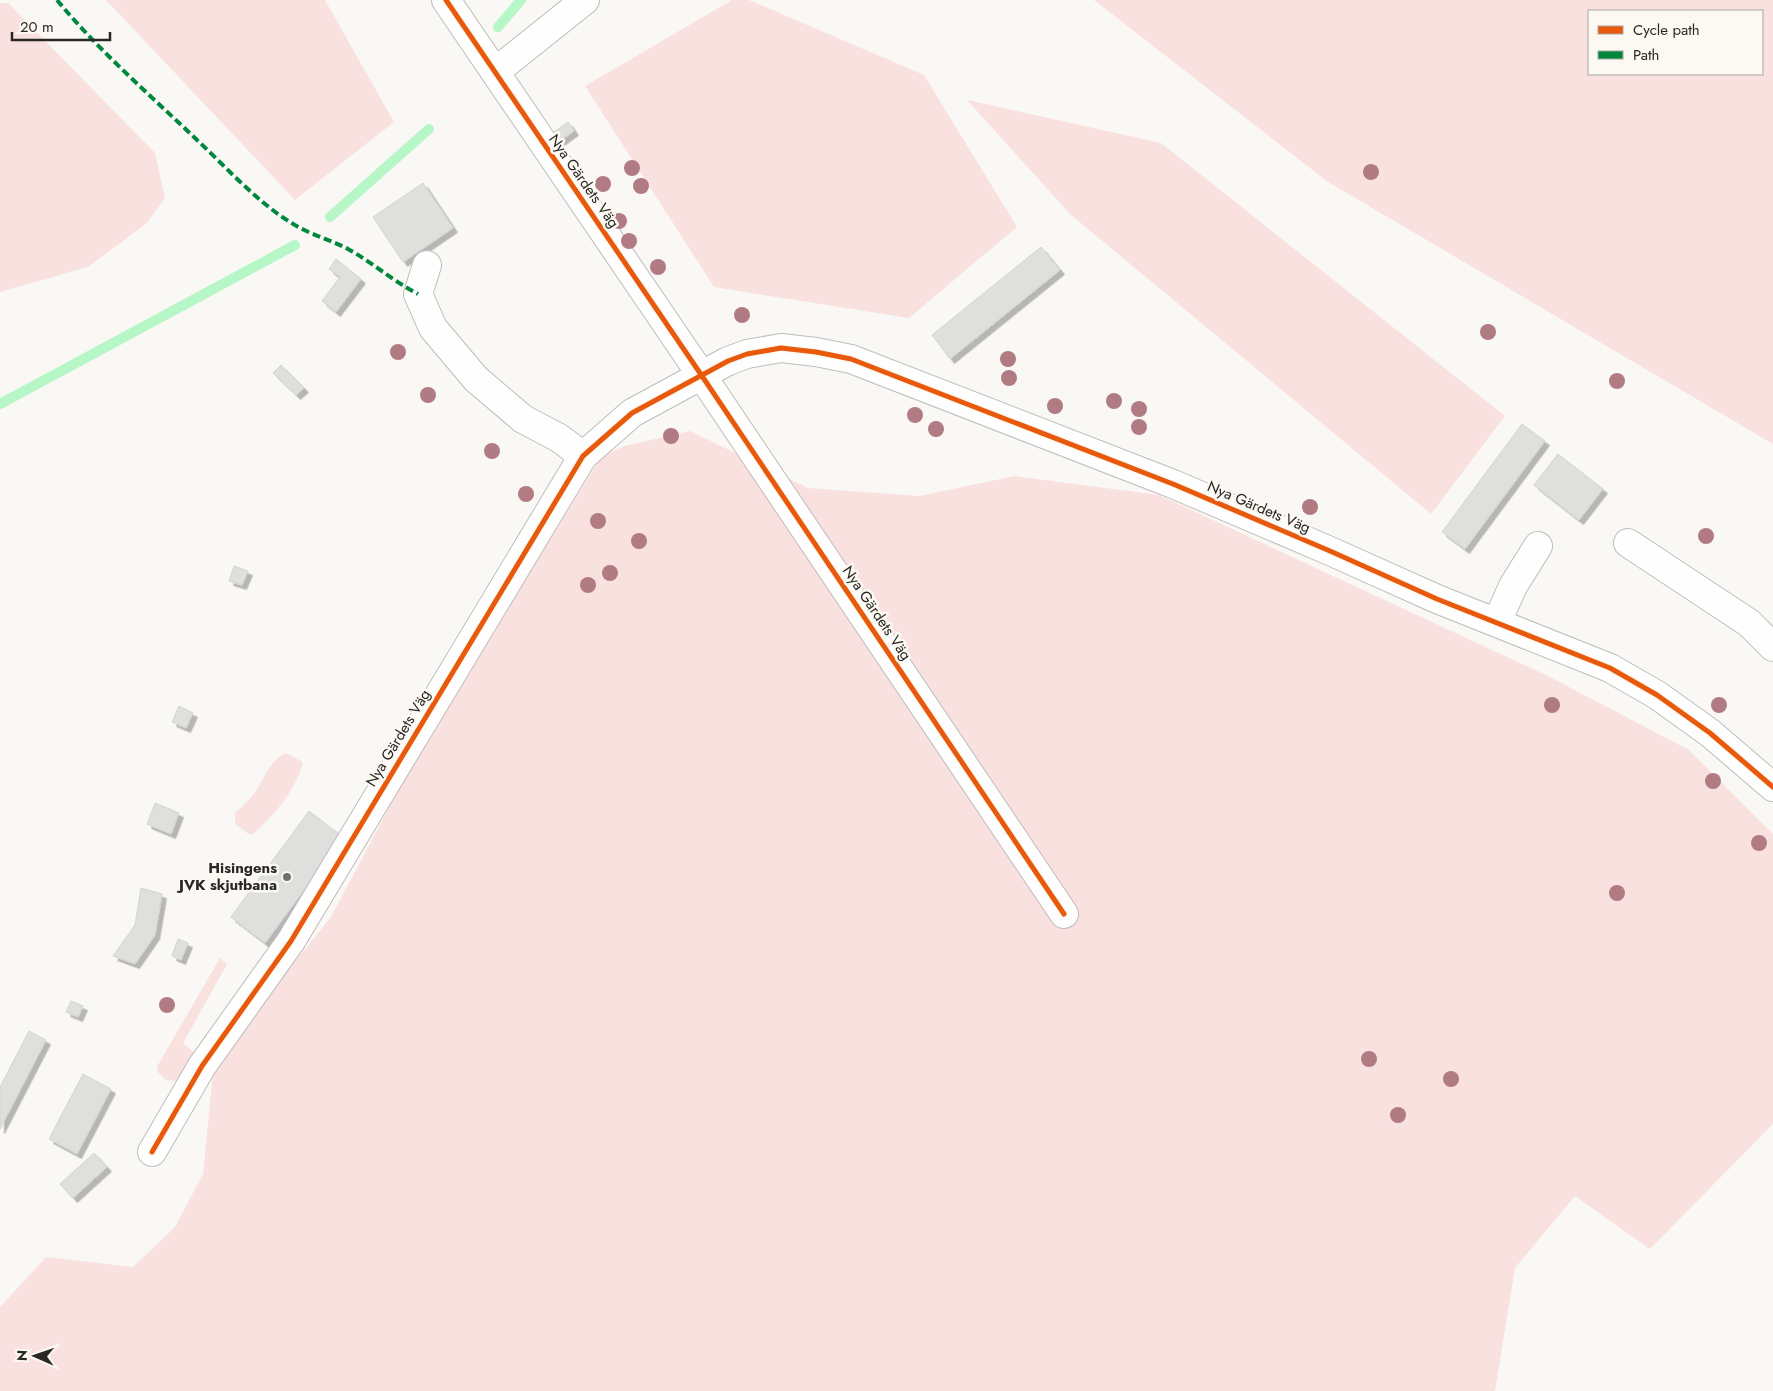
<svg xmlns="http://www.w3.org/2000/svg" width="1773" height="1391" font-family="Jost,sans-serif">
<style>
.green{fill:#f9e1e0;fill-rule:evenodd}
.lines{fill:none;stroke-linecap:round;stroke-linejoin:round}
.stream{stroke:#b7f7c7;stroke-width:10}
.building{fill:#dfdfdd;stroke:#d4d3d1;filter:url(#shadow)}
.minor-casing{stroke:#bebdba;stroke-width:30}
.minor{stroke:#fefefe;stroke-width:28}
.quiet{stroke:#00873e;stroke-width:4;stroke-dasharray:8 4;stroke-linecap:butt}
.cycleway-casing{stroke:#fcf9f3;stroke-width:8}
.cycleway{stroke:#e8590c;stroke-width:5}
.tree{fill:#b07b82}
.poi-dot{fill:#72706e;stroke:#fcf9f3;stroke-width:2}
.labels{text-anchor:middle;dominant-baseline:central;stroke-width:5;stroke-linejoin:round;paint-order:stroke}
.street-label{font-size:15px;fill:#282725;stroke:#fcf9f3}
.poi-label{font-size:15px;font-weight:bold;fill:#282725;stroke:#fcf9f3;text-anchor:end}
</style>
<defs>
<filter id="shadow"><feDropShadow dx="4.5" dy="4.5" stdDeviation="0" flood-color="#0004"/></filter>
</defs>
<rect width="100%" height="100%" fill="#faf8f5"/>
<g class="green">
<path d="M106,0H325L394,122L295,200Z"/>
<path d="M732,0H749L924,75L1017,227L909,318L714,287L585,86Z"/>
<path d="M1094,0H1773V444L1328,182ZM1589,11H1762V74H1589Z"/>
<path d="M0,3H8L155,153L165,198L147,223L88,267L0,292Z"/>
<path d="M967,100L1161,143L1505,416L1431,514L1070,214Z"/>
<path d="M690,431L808,488L919,496L1015,476L1159,495L1546,675L1689,750L1773,834V1124L1650,1249L1575,1196L1515,1268L1495,1391H0V1307L46,1257L133,1267L175,1227L203,1174L214,1062L331,917L411,766L601,457L624,446Z"/>
<path d="M286,753L301,761L303,764C294,792 274,816 252,835L247,833L235,824V813C240,808 247,802 252,796C264,781 268,761 286,753Z"/>
<path d="M220,958L227,964L183,1043L195,1054L180,1081L166,1080L157,1071L158,1065Z"/>
</g>
<g class="lines">
<g class="stream">
<path d="M498,27L521,0"/>
<path d="M330,217L429,129"/>
<path d="M0,404L295,245"/>
</g>
</g>
<g class="building">
<path d="M568,122L574,131L560,141L554,132Z"/>
<path d="M423,183L453,228L403,262L373,217Z"/>
<path d="M1041,247L1060,270L950,359L932,335Z"/>
<path d="M336,259L361,279L336,312L322,301L340,277L329,269Z"/>
<path d="M281,365L304,388L296,395L273,373Z"/>
<path d="M1522,424L1545,441L1465,549L1442,532Z"/>
<path d="M1558,454L1603,489L1579,520L1534,485Z"/>
<path d="M234,566L248,571L242,585L229,581Z"/>
<path d="M179,706L193,713L186,728L172,722Z"/>
<path d="M155,803L179,813L171,834L147,824Z"/>
<path d="M309,811L343,837L265,943L231,917Z"/>
<path d="M141,888L162,894L155,935L135,964L113,956L135,925Z"/>
<path d="M178,939L188,943L181,960L172,956Z"/>
<path d="M71,1001L83,1006L78,1017L66,1012Z"/>
<path d="M29,1031L46,1040L0,1129V1087Z"/>
<path d="M83,1074L111,1089L77,1154L49,1139Z"/>
<path d="M94,1153L107,1167L73,1198L60,1184Z"/>
</g>
<g class="lines">
<defs>
<g id="minor">
<path d="M446,0L702,376L1064,914"/>
<path d="M495,72L585,0"/>
<path d="M427,265L418,294L433,328L476,379L523,419L559,438L583,456"/>
<path d="M1628,543L1749,623L1773,647"/>
<path d="M1497,622L1513,586L1538,546"/>
<path d="M152,1152L202,1066L291,941L583,456L632,413L728,361L747,354L781,348L816,352L851,359L1173,484L1330,551L1437,599L1610,668L1657,695L1710,733L1773,787"/>
</g>
</defs>
<use href="#minor" class="minor-casing"/>
<use href="#minor" class="minor"/>
<path class="quiet" d="M57,0C99,51 149,94 196,139C225,166 256,201 290,222C308,234 329,239 348,249C373,263 393,281 418,294"/>
<defs>
<g id="cycleway">
<path d="M446,0L702,376L1064,914"/>
<path d="M152,1152L202,1066L291,941L583,456L632,413L728,361L747,354L781,348L816,352L851,359L1173,484L1330,551L1437,599L1610,668L1657,695L1710,733L1773,787"/>
</g>
</defs>
<use href="#cycleway" class="cycleway-casing"/>
<use href="#cycleway" class="cycleway"/>
</g>
<g class="tree">
<circle cx="632" cy="168" r="8"/>
<circle cx="1371" cy="172" r="8"/>
<circle cx="603" cy="184" r="8"/>
<circle cx="641" cy="186" r="8"/>
<circle cx="619" cy="221" r="8"/>
<circle cx="629" cy="241" r="8"/>
<circle cx="658" cy="267" r="8"/>
<circle cx="742" cy="315" r="8"/>
<circle cx="1488" cy="332" r="8"/>
<circle cx="398" cy="352" r="8"/>
<circle cx="1008" cy="359" r="8"/>
<circle cx="1009" cy="378" r="8"/>
<circle cx="1617" cy="381" r="8"/>
<circle cx="428" cy="395" r="8"/>
<circle cx="1114" cy="401" r="8"/>
<circle cx="1055" cy="406" r="8"/>
<circle cx="1139" cy="409" r="8"/>
<circle cx="915" cy="415" r="8"/>
<circle cx="1139" cy="427" r="8"/>
<circle cx="936" cy="429" r="8"/>
<circle cx="671" cy="436" r="8"/>
<circle cx="492" cy="451" r="8"/>
<circle cx="526" cy="494" r="8"/>
<circle cx="1310" cy="507" r="8"/>
<circle cx="598" cy="521" r="8"/>
<circle cx="1706" cy="536" r="8"/>
<circle cx="639" cy="541" r="8"/>
<circle cx="610" cy="573" r="8"/>
<circle cx="588" cy="585" r="8"/>
<circle cx="1552" cy="705" r="8"/>
<circle cx="1719" cy="705" r="8"/>
<circle cx="1713" cy="781" r="8"/>
<circle cx="1759" cy="843" r="8"/>
<circle cx="1617" cy="893" r="8"/>
<circle cx="167" cy="1005" r="8"/>
<circle cx="1369" cy="1059" r="8"/>
<circle cx="1451" cy="1079" r="8"/>
<circle cx="1398" cy="1115" r="8"/>
</g>
<circle class="poi-dot" cx="287" cy="877" r="5"/>
<g class="labels">
<g class="street-label">
<text transform="translate(584 181) rotate(55)">Nya Gärdets Väg</text>
<text transform="translate(1259 507) rotate(23)">Nya Gärdets Väg</text>
<text transform="translate(877 613) rotate(56)">Nya Gärdets Väg</text>
<text transform="translate(398 738) rotate(-59)">Nya Gärdets Väg</text>
</g>
<g class="poi-label">
<text x="277" y="868">Hisingens<tspan x="277" dy="17">JVK skjutbana</tspan></text>
</g>
</g>
<rect x="1588" y="10" width="175" height="65" fill="#fcf9f3" stroke="#a7a5a1"/>
<rect x="1598" y="26" width="25" height="8" fill="#e8590c" stroke="#a7a5a1"/>
<text x="1633" y="35" font-size="15" fill="#282725">Cycle path</text>
<rect x="1598" y="51" width="25" height="8" fill="#00873e" stroke="#a7a5a1"/>
<text x="1633" y="60" font-size="15" fill="#282725">Path</text>
<g transform="translate(35 1356) rotate(272)" stroke="#fcf9f3" stroke-width="4" paint-order="stroke">
<path d="M0-4L9 19L0 12L-9 19Z" fill="#282725"/>
<text y="-8" font-size="14" font-weight="bold" text-anchor="middle" fill="#282725">N</text>
</g>
<path d="M12 32v8h98v-8" fill="none" stroke="#282725" stroke-width="2.5"/>
<text x="20" y="32" font-size="15" fill="#282725" stroke="#fcf9f3" stroke-width="4" paint-order="stroke">20 m</text>
</svg>
